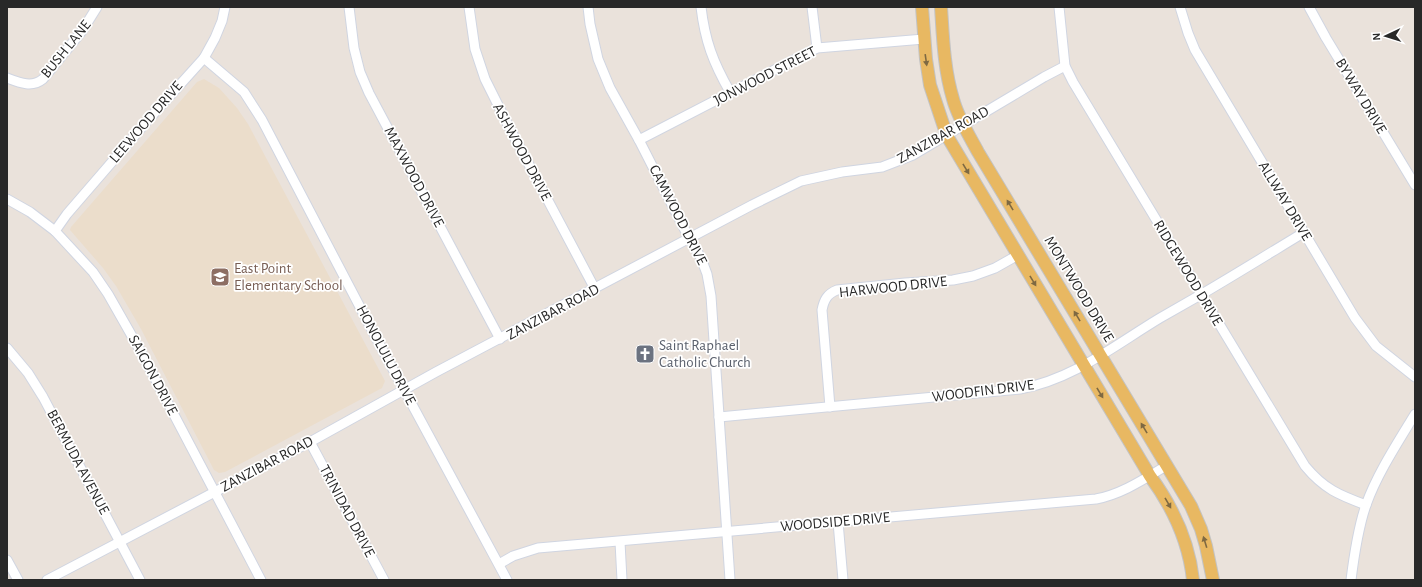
<svg xmlns="http://www.w3.org/2000/svg" width="1422" height="587" font-family="'Alegreya Sans',sans-serif">
<style>
.education{fill:#ebddcb}
.lines{fill:none;stroke-linecap:round;stroke-linejoin:round}
.minor-casing{stroke:#d0d5e1;stroke-width:11}
.major-casing{stroke:#c3c3c3;stroke-width:14}
.minor{stroke:#fff;stroke-width:9}
.major{stroke:#e8b862;stroke-width:12}
.oneway{fill:#7e6942}
.labels{text-anchor:middle;dominant-baseline:central;stroke-width:3.5;stroke-linejoin:round;paint-order:stroke}
.street-label{font-size:15px;fill:#282828;stroke:#fff}
.education-label{font-size:15px;fill:#785e54;stroke:#fff;text-anchor:start}
.worship-label{font-size:15px;fill:#5b616d;stroke:#fff;text-anchor:start}
</style>
<rect width="100%" height="100%" fill="#eae2db"/>
<path class="education" d="M204,79L219,88L237,108L248,124L385,381L382,388L225,472L219,473L214,470L141,329L116,286L103,268L70,230L71,227L197,82Z"/>
<g class="lines">
<defs>
<g id="minor">
<path d="M349,7L354,48L360,72L369,93L500,339"/>
<path d="M469,7L475,49L485,79L509,127L595,289"/>
<path d="M588,7L590,24L598,59L610,88L639,140L689,238L701,258L707,274L711,296L730,580"/>
<path d="M701,7C705,41 713,62 730,92"/>
<path d="M812,7L817,48"/>
<path d="M1059,7L1065,66L1073,82L1305,466C1324,489 1339,495 1366,505"/>
<path d="M1180,7L1188,33L1195,50L1355,318L1376,346L1415,377"/>
<path d="M1309,7L1326,38L1415,185"/>
<path d="M204,58L244,92L262,120L382,349L507,580"/>
<path d="M7,78C20,83 32,88 43,79L82,31L97,7"/>
<path d="M639,140L817,48L924,39"/>
<path d="M7,199L30,212L55,231L93,272L108,294L141,352L261,580"/>
<path d="M55,231L67,214L149,119L204,58L215,38L222,21L225,7"/>
<path d="M7,348L28,373L43,397L140,580"/>
<path d="M830,407L822,310C824,300 827,294 837,290L905,283L953,280L973,276L995,268L1018,255"/>
<path d="M719,417L1020,389C1074,379 1115,345 1160,318C1174,310 1188,302 1202,294C1236,274 1270,253 1303,233"/>
<path d="M310,442L384,580"/>
<path d="M838,522L843,580"/>
<path d="M620,542L622,580"/>
<path d="M7,560L18,580"/>
<path d="M499,564L513,556L538,548L1096,499C1122,494 1144,479 1166,466"/>
<path d="M47,580L310,442L436,372L752,205L801,181L842,172L882,167L913,155L1044,77L1065,66"/>
<path d="M1351,580C1354,556 1358,528 1366,505C1377,474 1398,442 1415,414"/>
</g>
<g id="major">
<path d="M922,7L926,59L930,85L947,136L1150,476C1172,506 1189,542 1193,580"/>
<path d="M941,7C943,38 944,69 953,99C958,118 969,135 978,152L1191,506L1201,529L1206,546L1213,580"/>
</g>
</defs>
<use href="#minor" class="minor-casing"/>
<use href="#major" class="major-casing"/>
<use href="#minor" class="minor"/>
<use href="#major" class="major"/>
</g>
<defs><path id="oneway-solid" d="M-6-.8H1V-3.2L6.5 0L1 3.2V.8H-6Z"/></defs>
<g class="oneway">
<use href="#oneway-solid" transform="translate(926 60) rotate(82)"/>
<use href="#oneway-solid" transform="translate(966 169) rotate(59)"/>
<use href="#oneway-solid" transform="translate(1010 205) rotate(-121)"/>
<use href="#oneway-solid" transform="translate(1033 281) rotate(59)"/>
<use href="#oneway-solid" transform="translate(1077 316) rotate(-121)"/>
<use href="#oneway-solid" transform="translate(1100 393) rotate(59)"/>
<use href="#oneway-solid" transform="translate(1144 428) rotate(-121)"/>
<use href="#oneway-solid" transform="translate(1168 503) rotate(60)"/>
<use href="#oneway-solid" transform="translate(1205 542) rotate(-107)"/>
</g>
<defs>
<symbol id="school-square" viewBox="-11 -11 22 22"><rect x="-9" y="-9" width="18" height="18" rx="4" fill="#8d6e63" stroke="#fff"/><path d="M0-5L7-2L0 1L-7-2ZM-4 1L0 2.5L4 1V4Q0 6-4 4Z" fill="#fff"/></symbol>
<symbol id="church-square" viewBox="-11 -11 22 22"><rect x="-9" y="-9" width="18" height="18" rx="4" fill="#6b7280" stroke="#fff"/><path d="M-1.2-6h2.4v3.5h3.3v2.4h-3.3V6h-2.4V-.1h-3.3v-2.4h3.3Z" fill="#fff"/></symbol>
</defs>
<g fill-rule="evenodd">
<use href="#school-square" x="209" y="266" width="22" height="22"/>
<use href="#church-square" x="634" y="343" width="22" height="22"/>
</g>
<g class="labels">
<g class="street-label">
<text transform="translate(66 49) rotate(-51)">BUSH LANE</text>
<text transform="translate(765 76) rotate(-27)">JONWOOD STREET</text>
<text transform="translate(1361 96) rotate(59)">BYWAY DRIVE</text>
<text transform="translate(146 122) rotate(-49)">LEEWOOD DRIVE</text>
<text transform="translate(943 135) rotate(-29)">ZANZIBAR ROAD</text>
<text transform="translate(522 152) rotate(62)">ASHWOOD DRIVE</text>
<text transform="translate(414 177) rotate(62)">MAXWOOD DRIVE</text>
<text transform="translate(1285 201) rotate(59)">ALLWAY DRIVE</text>
<text transform="translate(678 215) rotate(63)">CAMWOOD DRIVE</text>
<text transform="translate(1188 273) rotate(59)">RIDGEWOOD DRIVE</text>
<text transform="translate(893 287) rotate(-6)">HARWOOD DRIVE</text>
<text transform="translate(1079 289) rotate(59)">MONTWOOD DRIVE</text>
<text transform="translate(553 312) rotate(-28)">ZANZIBAR ROAD</text>
<text transform="translate(386 355) rotate(62)">HONOLULU DRIVE</text>
<text transform="translate(153 375) rotate(62)">SAIGON DRIVE</text>
<text transform="translate(983 391) rotate(-7)">WOODFIN DRIVE</text>
<text transform="translate(78 462) rotate(62)">BERMUDA AVENUE</text>
<text transform="translate(267 464) rotate(-28)">ZANZIBAR ROAD</text>
<text transform="translate(347 511) rotate(62)">TRINIDAD DRIVE</text>
<text transform="translate(835 522) rotate(-5)">WOODSIDE DRIVE</text>
</g>
<g class="education-label">
<text x="234" y="268">East Point<tspan x="234" dy="17">Elementary School</tspan></text>
</g>
<g class="worship-label">
<text x="659" y="345">Saint Raphael<tspan x="659" dy="17">Catholic Church</tspan></text>
</g>
</g>
<rect width="1422" height="587" fill="none" stroke="#282828" stroke-width="16"/>
<g transform="translate(1386 36) rotate(266)" stroke="#ffffff" stroke-width="3" paint-order="stroke">
<path d="M0-3L7 15L0 10L-7 15Z" fill="#282828"/>
<text y="-6" font-size="11" font-weight="bold" text-anchor="middle" fill="#282828">N</text>
</g>
</svg>
